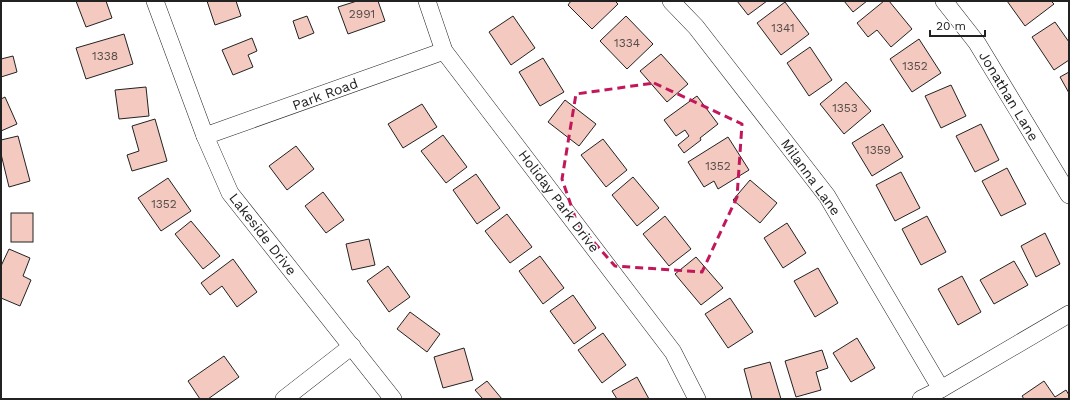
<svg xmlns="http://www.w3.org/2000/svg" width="1070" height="400" font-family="'Work Sans',sans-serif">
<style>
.building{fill:#f3c9c0;stroke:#222}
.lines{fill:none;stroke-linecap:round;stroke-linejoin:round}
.street-casing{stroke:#222;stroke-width:18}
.street{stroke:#fff;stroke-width:17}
.marked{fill:none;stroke:#c2185b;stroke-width:3;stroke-dasharray:8 5;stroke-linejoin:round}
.labels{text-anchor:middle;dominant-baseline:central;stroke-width:3;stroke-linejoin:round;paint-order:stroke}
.number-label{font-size:12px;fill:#564c4a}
.street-label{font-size:14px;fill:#222;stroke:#fff}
</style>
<rect width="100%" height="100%" fill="#fff"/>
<g class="building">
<path d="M76,1H106L112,18L86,27Z"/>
<path d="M207,1H236L241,16L215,25Z"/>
<path d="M357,1H378L385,21L348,34L338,7Z"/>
<path d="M571,1H615L618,4L592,29L568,5Z"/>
<path d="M737,1H767L748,15Z"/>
<path d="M844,1H867L853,12Z"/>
<path d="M884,1H889L912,29L891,47L877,30L868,37L857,23Z"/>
<path d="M1007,1H1051L1054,4L1025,26Z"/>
<path d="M785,2L809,34L781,55L757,23Z"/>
<path d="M307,16L314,33L299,39L293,21Z"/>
<path d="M513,16L535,48L511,65L489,32Z"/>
<path d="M626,16L653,44L627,69L600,41Z"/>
<path d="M1055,22L1069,42V60L1054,70L1032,37Z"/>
<path d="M124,34L133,64L86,79L76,48Z"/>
<path d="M252,38L257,51L248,55L253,67L233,75L222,50Z"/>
<path d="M919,39L941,73L912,92L890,59Z"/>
<path d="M810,47L832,80L809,96L787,63Z"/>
<path d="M661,54L688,84L667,102L640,71Z"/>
<path d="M13,56L17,72L1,77V59Z"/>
<path d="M543,58L564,92L540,106L519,72Z"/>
<path d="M1069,72V93L1060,77Z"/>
<path d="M846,82L871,111L844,134L820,104Z"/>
<path d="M951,85L966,116L941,128L925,96Z"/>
<path d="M146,87L149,116L119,119L115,90Z"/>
<path d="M697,96L718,124L700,138L701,140L684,153L678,145L689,136L685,130L676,136L664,120Z"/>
<path d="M5,97L17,124L1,131V99Z"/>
<path d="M565,100L596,124L579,146L548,122Z"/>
<path d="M422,104L437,127L403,148L388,124Z"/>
<path d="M155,119L167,161L132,171L127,155L139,151L132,126Z"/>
<path d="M883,124L903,157L872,176L852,143Z"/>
<path d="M981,124L999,160L975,172L956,136Z"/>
<path d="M443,135L467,167L446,183L421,151Z"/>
<path d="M18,136L30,181L9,187L1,154V140Z"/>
<path d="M728,137L749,170L718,189L714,181L704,187L688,162Z"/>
<path d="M603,139L627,170L606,187L581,155Z"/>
<path d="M296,146L314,169L287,190L269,166Z"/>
<path d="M1007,168L1026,204L1001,216L982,181Z"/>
<path d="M901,172L920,208L895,221L876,185Z"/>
<path d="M476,174L500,208L477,224L453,190Z"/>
<path d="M633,177L659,208L637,226L612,195Z"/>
<path d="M168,178L191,211L161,231L138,198Z"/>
<path d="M750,180L777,203L760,223L733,200Z"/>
<path d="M323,192L344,220L326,233L305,206Z"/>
<rect x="11" y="213" width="22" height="29"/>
<path d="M507,214L532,247L510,263L485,231Z"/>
<path d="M665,216L691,249L669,266L643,234Z"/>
<path d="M927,216L946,252L921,265L902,229Z"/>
<path d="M191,221L220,256L203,269L175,234Z"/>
<path d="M787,223L806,253L783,268L764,238Z"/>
<path d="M1045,233L1060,264L1036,277L1021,246Z"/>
<path d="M369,239L375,265L352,270L346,244Z"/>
<path d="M9,249L30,258L23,276L31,280L20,306L1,298V266Z"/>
<path d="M540,256L564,288L543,304L519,271Z"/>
<path d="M696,257L723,288L701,305L675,274Z"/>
<path d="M233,259L257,292L237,307L222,286L210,295L201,283Z"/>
<path d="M1014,261L1028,285L994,304L980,280Z"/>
<path d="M388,266L410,297L389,312L367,281Z"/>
<path d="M818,268L838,303L815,317L794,281Z"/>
<path d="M962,276L981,312L958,325L938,289Z"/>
<path d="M573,295L596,328L574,344L550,311Z"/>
<path d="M730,298L753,332L728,348L705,314Z"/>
<path d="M410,312L440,334L427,352L397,329Z"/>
<path d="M603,333L626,365L602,383L578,350Z"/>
<path d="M857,338L875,368L851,382L833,353Z"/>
<path d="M464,348L473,380L443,388L434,357Z"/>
<path d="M822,350L828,368L816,372L821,390L796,397L785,361Z"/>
<path d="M224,356L239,377L208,399H200L188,381Z"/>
<path d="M770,362L781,399H752L744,369Z"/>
<path d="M637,377L649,399H617L612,391Z"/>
<path d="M487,381L502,399H481L482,398L475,390Z"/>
<path d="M1044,381L1055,397L1066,390L1069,395V399H1024L1022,396Z"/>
</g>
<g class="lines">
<defs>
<g id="street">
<path d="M155,1L205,136L230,193L393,399"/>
<path d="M427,1L444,51L673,352L697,399"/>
<path d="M671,1L696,27L827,196L941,389"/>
<path d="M944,1L977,43L1069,195"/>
<path d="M205,136L444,51"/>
<path d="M284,399L352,346"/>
<path d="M921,399L941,389L1069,314"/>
</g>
</defs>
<use href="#street" class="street-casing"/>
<use href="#street" class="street"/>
</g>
<path class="marked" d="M654,83L742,124L737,197L702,272L615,266L577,223L562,179L576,94Z"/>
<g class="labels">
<g class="number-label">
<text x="362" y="14">2991</text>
<text x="783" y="28">1341</text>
<text x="627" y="43">1334</text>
<text x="105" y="56">1338</text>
<text x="915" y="66">1352</text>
<text x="845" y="108">1353</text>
<text x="878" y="150">1359</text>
<text x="718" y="166">1352</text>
<text x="164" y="204">1352</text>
</g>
<g class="street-label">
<text transform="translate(325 94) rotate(-20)">Park Road</text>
<text transform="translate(1009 96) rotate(59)">Jonathan Lane</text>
<text transform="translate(811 177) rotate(54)">Milanna Lane</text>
<text transform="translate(559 201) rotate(53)">Holiday Park Drive</text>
<text transform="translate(263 234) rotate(52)">Lakeside Drive</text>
</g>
</g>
<rect width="1070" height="400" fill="none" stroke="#222222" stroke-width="4"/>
<path d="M930 30v6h55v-6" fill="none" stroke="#222222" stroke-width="2"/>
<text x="936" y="30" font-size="12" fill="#222222" stroke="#ffffff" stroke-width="3" paint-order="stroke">20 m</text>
</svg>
